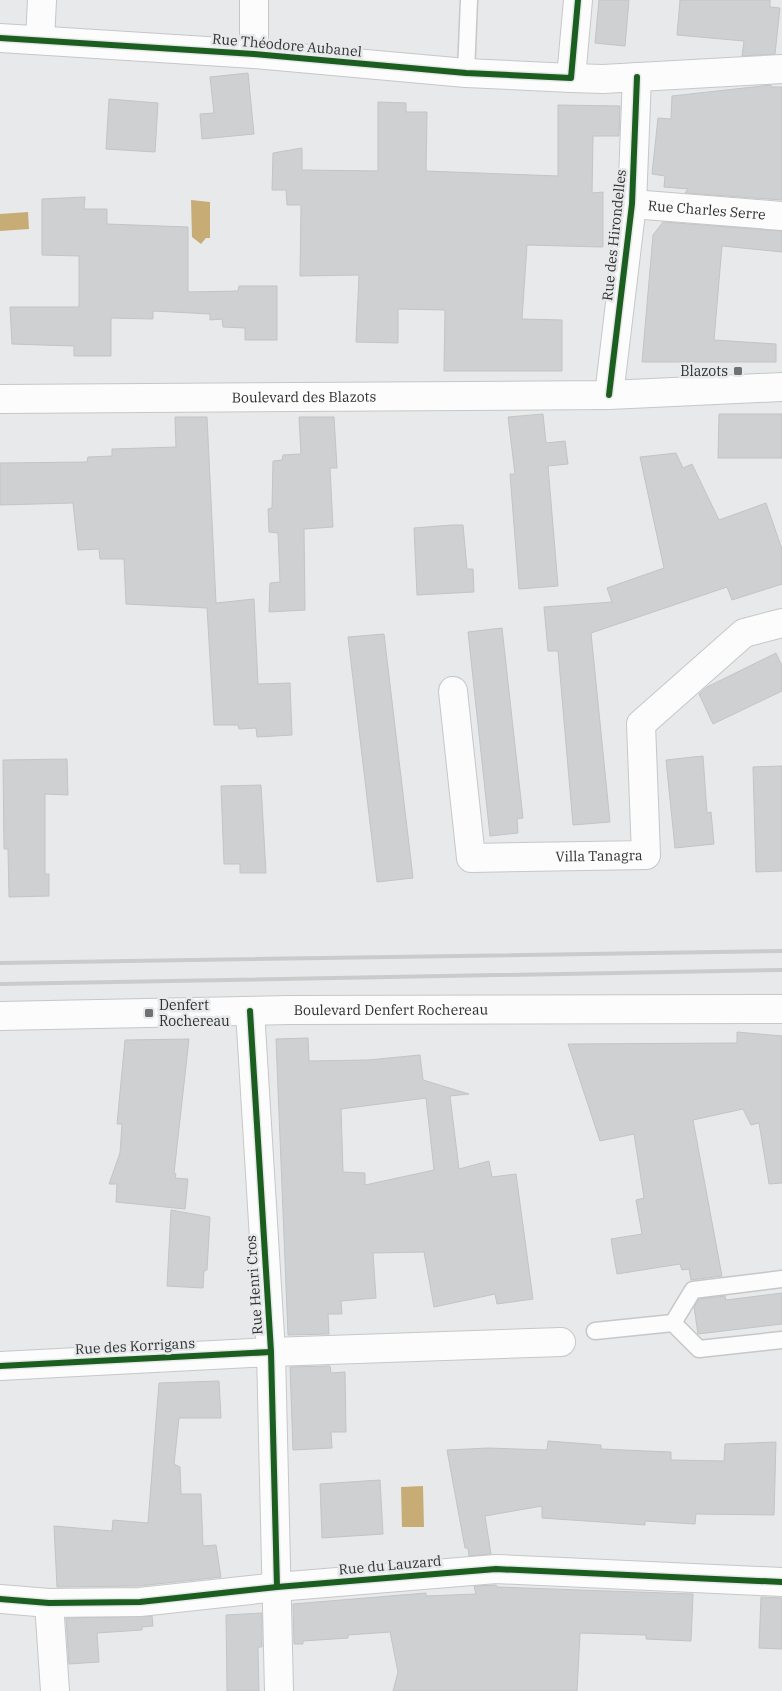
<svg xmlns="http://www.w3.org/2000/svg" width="782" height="1691" font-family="'IBM Plex Serif',serif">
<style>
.water{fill:#c8ac76}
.building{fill:#cfd0d1;stroke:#c3c4c5;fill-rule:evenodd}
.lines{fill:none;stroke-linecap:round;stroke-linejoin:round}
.service-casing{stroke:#c6c7c8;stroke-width:19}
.minor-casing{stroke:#c6c7c8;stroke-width:30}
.service{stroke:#fcfcfc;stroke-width:16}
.minor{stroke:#fcfcfc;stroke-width:28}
.rail{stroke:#cbcbcc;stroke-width:4}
.cycleway-casing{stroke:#e7e9eb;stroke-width:9}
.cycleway{stroke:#1b5e20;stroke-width:6}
.poi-dot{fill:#707172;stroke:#e7e9eb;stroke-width:2}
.labels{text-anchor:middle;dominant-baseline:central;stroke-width:5;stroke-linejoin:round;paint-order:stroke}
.street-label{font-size:14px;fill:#303132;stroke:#e7e9eb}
.poi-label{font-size:14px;fill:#303132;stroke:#e7e9eb;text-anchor:end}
</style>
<rect width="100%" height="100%" fill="#e8e9ea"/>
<g class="water">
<path d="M191,200L210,202V238H206L201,244L192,237Z"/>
<path d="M28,212L29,229L0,231V214Z"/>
<path d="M423,1486L424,1527H402L401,1487Z"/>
</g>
<g class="building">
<path d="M599,0H629L625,46L595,43Z"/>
<path d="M680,0H770V7L780,8L775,54L742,56L744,41L677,35Z"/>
<path d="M248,73L254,134L202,139L200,114L214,113L210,77Z"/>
<path d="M771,85V87H782V200L685,193L688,189L664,187L665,176L652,174L658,118L671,119L672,96Z"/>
<path d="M109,99L158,103L155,152L106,149Z"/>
<path d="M378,102L406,103V112H427L426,171L558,176V105L620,106L619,136H593L592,193L603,192V247L527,245L522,319L562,320V371H444L445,310L398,309V343L356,342L359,275L300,276L301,205H287L286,190H272L273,153L302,148V170L378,171Z"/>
<path d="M85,197L84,209H107V224L188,227V292L238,291L239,286H277V340H245V328L223,327L222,319L210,320V314L153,311V319L111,318V356H74V346L12,344L10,307H79V256L42,255V199Z"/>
<path d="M663,222L782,231V252L722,246L714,340L776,344V362H642L653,235Z"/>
<path d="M543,414L546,443L565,441L568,464L548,466L558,586L519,589L510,474H515L508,417Z"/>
<path d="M719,414H782V458H718Z"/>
<path d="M175,417H207L216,603L254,599L258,684L290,683L292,735L257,737L256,728L239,729L238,725H214L207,608L126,604L124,559H100L99,549L78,550L73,503L0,505V463L87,462L88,457L112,456V449L176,447Z"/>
<path d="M299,417H334L337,468H330L333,527L304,529L305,610L269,612L270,583L280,582L278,533L269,532L268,509L272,508L273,461L282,460L283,455L301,454Z"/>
<path d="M676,453L683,468L692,464L719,520L766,503L782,549V584L732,600L727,587L591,633L610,822L573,825L558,651H548L544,607L612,602L607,588L664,568L640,457Z"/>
<path d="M452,525H463L467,569H473L474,592L417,595L414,528Z"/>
<path d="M502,628L523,818L517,819L518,833L490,836L468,632Z"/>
<path d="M384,634L413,878L377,882L348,637Z"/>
<path d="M776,653L782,666V691L713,724L699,694L707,687Z"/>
<path d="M703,756L707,813L711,812L714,844L675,848L666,760Z"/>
<path d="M67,759L68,795L45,794V874H49V896L9,897L8,849H4L3,760Z"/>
<path d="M782,766V871L756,872L753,767Z"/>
<path d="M261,785L266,873H240V864H224L221,786Z"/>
<path d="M737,1032L782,1036V1183L769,1184L759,1123L751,1125L743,1109L693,1120L722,1276L691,1280L689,1269L682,1270L680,1264L617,1274L611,1239L642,1234L636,1200L644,1198L634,1134L600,1141L568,1044L737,1043Z"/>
<path d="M308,1038L309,1061L368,1060L420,1055L423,1080L469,1094L450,1096L459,1169L489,1161L492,1177L516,1174L533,1299L497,1304L495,1294L434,1307L424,1252L373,1253L376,1298L341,1301L342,1314H328L329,1334L288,1335L276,1039ZM426,1098L434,1170L365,1185V1173L343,1172L341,1109Z"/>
<path d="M189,1039L174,1173L176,1174L175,1178L188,1179L185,1209L116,1202L117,1184H109L120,1153L122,1124H117L125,1040Z"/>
<path d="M171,1210L210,1217L207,1270L204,1271L203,1288L167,1286Z"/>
<path d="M782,1293V1324L698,1334L694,1307L699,1299L725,1296L726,1300Z"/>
<path d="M330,1366L331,1373L345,1372L346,1432H331L332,1448L293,1450L290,1367Z"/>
<path d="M219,1381L221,1418H179L174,1464L180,1467L181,1494H201L203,1546L216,1545L221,1577L139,1586L57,1587L54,1526L112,1531L113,1520L148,1523L159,1383Z"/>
<path d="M548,1441L601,1445V1449L671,1452V1460L724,1461L725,1444L776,1442L774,1515L696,1514L695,1524L645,1521V1525L542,1518V1506L485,1516L491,1554L469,1556L468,1548H465L447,1450L488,1448L547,1450Z"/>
<path d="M380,1480L383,1534L322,1538L320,1484Z"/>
<path d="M496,1585L497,1587L693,1594L691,1641L646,1639V1635L580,1633L577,1691H393L398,1672L390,1632L348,1635V1638L303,1641V1644H294L293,1604L426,1593V1596L476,1594L474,1586Z"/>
<path d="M761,1597L782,1598V1649L759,1648Z"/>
<path d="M262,1613V1647H258L259,1691H227L226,1615Z"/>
<path d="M152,1616L153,1626L142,1627V1630L97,1633L99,1662L69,1664L66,1618Z"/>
</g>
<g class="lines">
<defs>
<g id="service">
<path d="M466,73L469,0"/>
<path d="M673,1323L699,1349L782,1340"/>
<path d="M595,1331L673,1323L693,1290L782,1279"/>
</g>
<g id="minor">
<path d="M254,0V54"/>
<path d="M0,38L254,54L466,73L571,78L603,79L782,69"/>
<path d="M40,40L42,0"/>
<path d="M571,78L578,0"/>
<path id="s1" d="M632,204L782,216"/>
<path d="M609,395L632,204L637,77"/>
<path id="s2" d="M0,399L609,395L782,387"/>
<path id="s3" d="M453,691L471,858L646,855L641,724L744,633L782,623"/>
<path d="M250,1011L271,1352L279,1691"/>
<path id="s4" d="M0,1016L290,1010L782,1009"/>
<path d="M0,1366L271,1352L561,1342"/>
<path d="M0,1599L49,1603L140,1602L277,1587L496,1569L782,1582"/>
<path d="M49,1603L55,1691"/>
</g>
</defs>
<use href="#service" class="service-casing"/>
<use href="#minor" class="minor-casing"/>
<use href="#service" class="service"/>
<use href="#minor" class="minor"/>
<g class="rail">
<path d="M0,963L782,951"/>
<path d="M0,984L782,970"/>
</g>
<defs>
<g id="cycleway">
<path d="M0,38L254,54L466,73L571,78L578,0"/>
<path d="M609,395L632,204L637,77"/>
<path d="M250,1011L271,1352L277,1587"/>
<path d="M0,1366L271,1352"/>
<path d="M0,1599L49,1603L140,1602L277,1587L496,1569L782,1582"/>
</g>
</defs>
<use href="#cycleway" class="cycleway-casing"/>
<use href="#cycleway" class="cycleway"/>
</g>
<g class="poi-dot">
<rect x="733" y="366" width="10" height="10" rx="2.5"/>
<rect x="144" y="1008" width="10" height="10" rx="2.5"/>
</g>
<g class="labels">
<g class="street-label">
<text transform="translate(287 45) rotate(5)">Rue Théodore Aubanel</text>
<text stroke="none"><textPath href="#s1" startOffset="75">Rue Charles Serre</textPath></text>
<text transform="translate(614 235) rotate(-84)">Rue des Hirondelles</text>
<text stroke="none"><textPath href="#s2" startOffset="304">Boulevard des Blazots</textPath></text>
<text stroke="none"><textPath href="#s3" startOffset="296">Villa Tanagra</textPath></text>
<text stroke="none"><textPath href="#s4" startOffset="391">Boulevard Denfert Rochereau</textPath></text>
<text transform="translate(254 1285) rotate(-94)">Rue Henri Cros</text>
<text transform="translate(135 1346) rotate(-3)">Rue des Korrigans</text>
<text transform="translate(390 1565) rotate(-5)">Rue du Lauzard</text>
</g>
<g class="poi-label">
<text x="728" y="371">Blazots</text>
<text x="159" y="1005" text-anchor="start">Denfert<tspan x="159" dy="16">Rochereau</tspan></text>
</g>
</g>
</svg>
